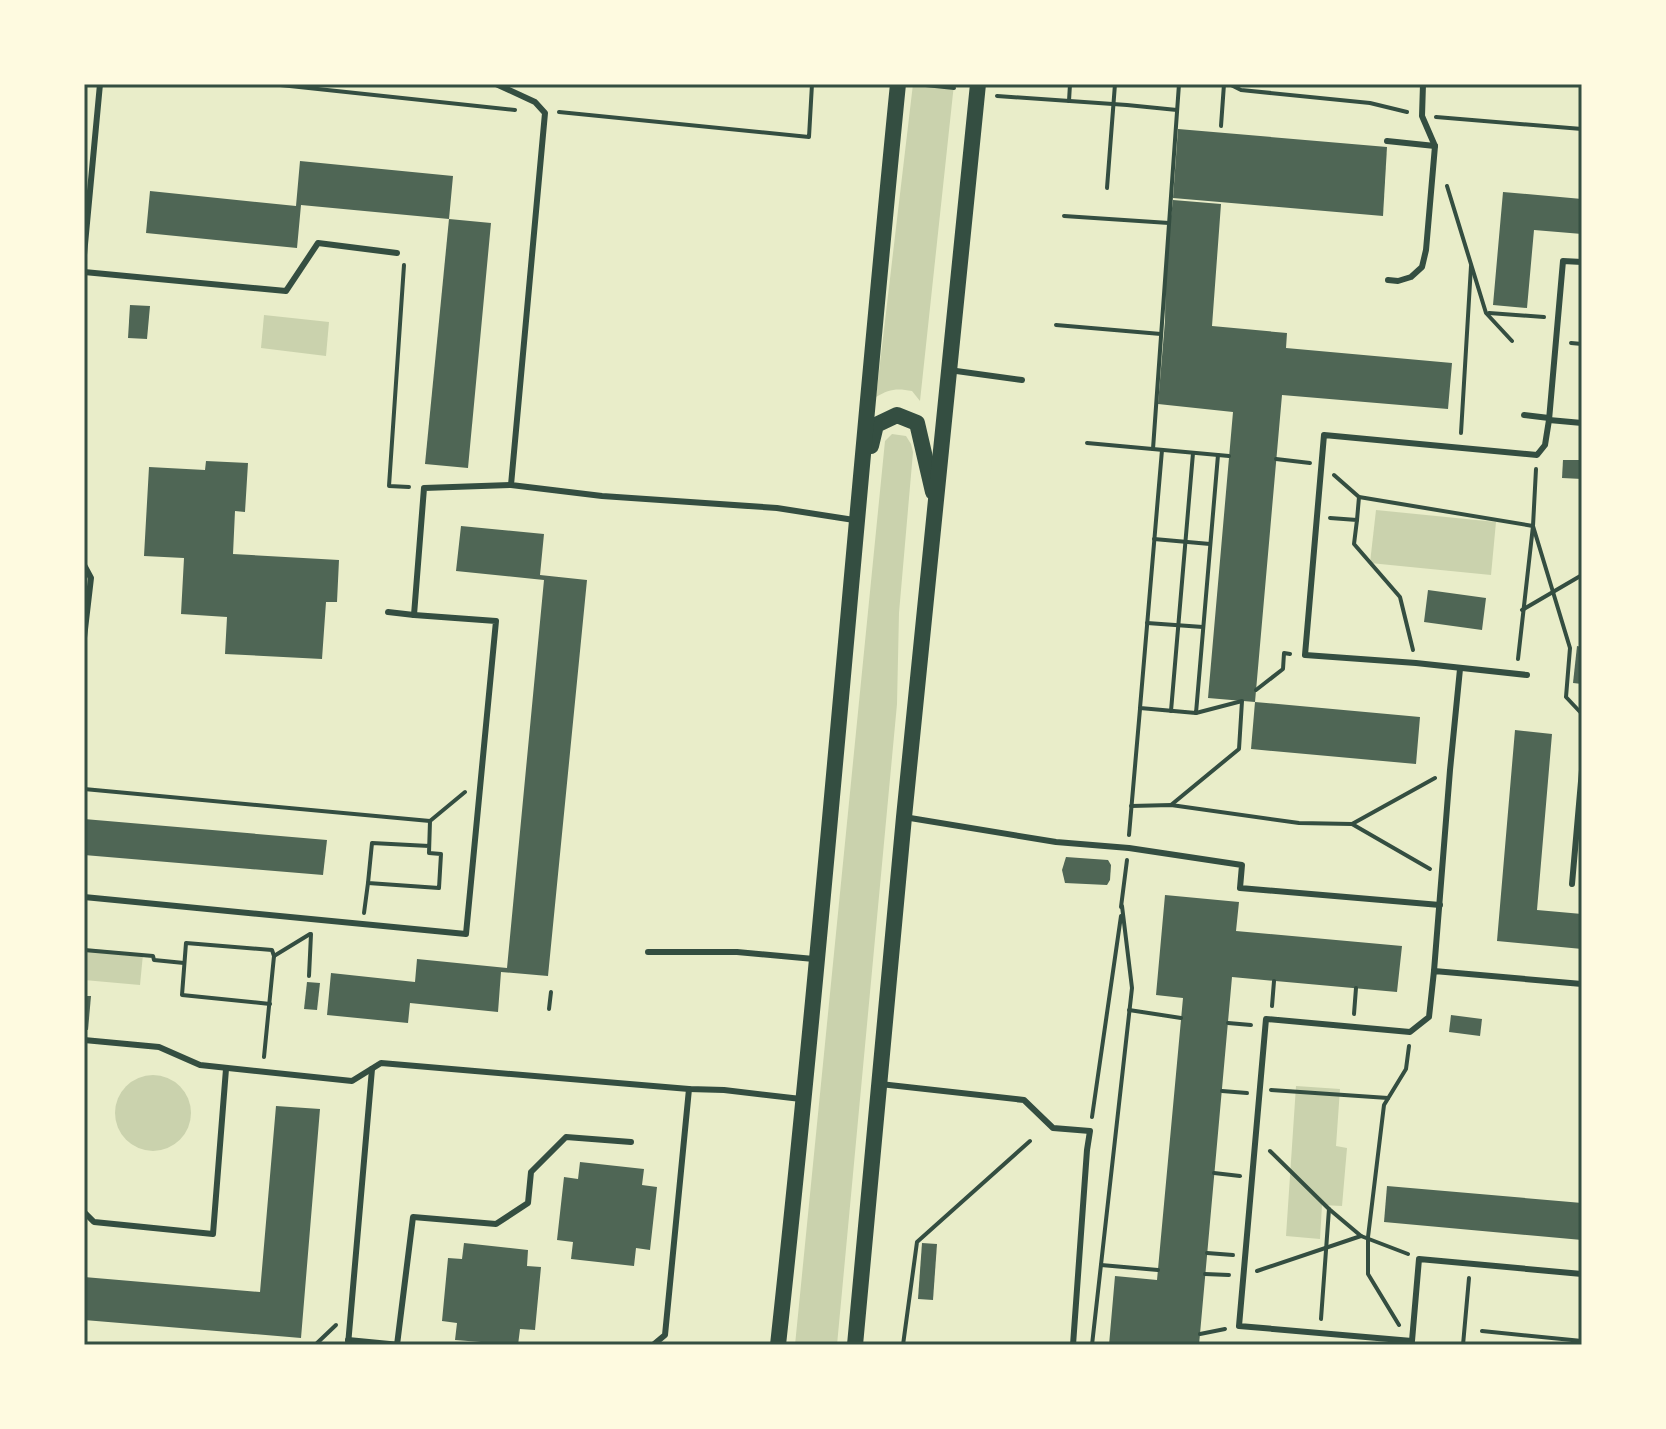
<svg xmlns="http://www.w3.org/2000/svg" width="1666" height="1429" font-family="Spectral,serif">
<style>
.green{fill:#cad2ad}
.building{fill:#4f6655}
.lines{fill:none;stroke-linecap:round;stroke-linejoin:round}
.path{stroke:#344e41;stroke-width:4}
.service{stroke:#344e41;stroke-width:6}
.secondary{stroke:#344e41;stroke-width:16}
.neatline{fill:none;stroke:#344e41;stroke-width:3}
</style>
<rect width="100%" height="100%" fill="#e9edc9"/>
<g class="green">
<path d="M913,84H954L920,401L912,391C897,388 889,389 876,397Z"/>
<path d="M264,315L329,322L326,356L261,348Z"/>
<path d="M892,434L906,436L911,444L913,452L899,613L897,704L837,1345H795L885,441Z"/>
<path d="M1376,510L1496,522L1491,575L1370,563Z"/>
<path d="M84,948L143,954L140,985L84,980Z"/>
<circle cx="153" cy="1113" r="38"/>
<path d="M1296,1086L1340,1089L1336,1146L1347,1148L1342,1206L1322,1205L1320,1239L1286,1236Z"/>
</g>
<g class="building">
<path d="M1178,129L1387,147L1383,216L1173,198Z"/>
<path d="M300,161L453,176L449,219L301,205L297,248L146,233L150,191L296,206Z"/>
<path d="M1503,192L1582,199V234L1534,230L1527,308L1493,305Z"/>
<path d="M1173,200L1221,204L1212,326L1287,333L1286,348L1452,363L1448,409L1282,395L1255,702L1420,717L1416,764L1251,749L1255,702L1208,698L1233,412L1158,404L1165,321L1166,256Z"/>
<path d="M449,219L491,223L468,468L425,464Z"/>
<path d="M130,305L150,306L147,339L128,338Z"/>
<path d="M1563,460H1582V479L1562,478Z"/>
<path d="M206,461L248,463L245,512L235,511L233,554L339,560L337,602H326L322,659L225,654L227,617L181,614L184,558L144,556L149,467L205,470Z"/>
<path d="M461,526L544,534L540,575L587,580L548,976L501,972L498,1012L410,1003L408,1023L327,1015L331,973L415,982L417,959L507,968L544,580L456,571Z"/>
<path d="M1428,590L1486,598L1482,630L1424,622Z"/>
<path d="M1577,646L1582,647V684L1573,683Z"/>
<path d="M1515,730L1552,734L1537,910L1582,914V949L1497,941Z"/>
<path d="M84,819L327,840L323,875L84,855Z"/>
<path d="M1066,857L1108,860L1111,865L1110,880L1107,885L1065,883L1062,870Z"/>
<path d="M1165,895L1239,902L1236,931L1402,946L1397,992L1232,977L1199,1345H1109L1115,1276L1157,1280L1183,998L1156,995Z"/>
<path d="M307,982L320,983L317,1010L304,1009Z"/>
<path d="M84,996H91L88,1030L84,1029Z"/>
<path d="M1451,1015L1482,1019L1480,1036L1449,1032Z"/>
<path d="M276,1106L320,1109L301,1338L84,1320V1277L260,1292Z"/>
<path d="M580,1162L644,1169L642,1185L657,1187L650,1250L636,1248L634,1266L571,1259L573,1242L557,1240L564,1177L578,1179Z"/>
<path d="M1387,1186L1582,1203V1240L1384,1222Z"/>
<path d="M464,1243L528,1250L527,1266L541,1267L535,1330L520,1329L518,1345L455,1340L457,1323L442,1321L448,1258L462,1259Z"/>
<path d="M922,1243L937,1244L933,1300L918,1299Z"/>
</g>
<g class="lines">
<g class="path">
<path d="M271,84L515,110"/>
<path d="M916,84L954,88"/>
<path d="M1229,84L1241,90L1370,103L1407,112"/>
<path d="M997,96L1127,105L1177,110"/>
<path d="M1069,101L1070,84"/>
<path d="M559,112L809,137L812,84"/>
<path d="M1436,117L1582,129"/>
<path d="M1221,126L1224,84"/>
<path d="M1447,186L1486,313L1512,341"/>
<path d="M1107,188L1115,84"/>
<path d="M1064,216L1169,223"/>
<path d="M404,265L389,486L409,487"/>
<path d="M1489,313L1544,317"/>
<path d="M1056,325L1161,334"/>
<path d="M1571,343L1582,344"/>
<path d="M1461,433L1471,266"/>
<path d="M1087,443L1229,456"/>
<path d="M1153,449L1179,84"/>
<path d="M1162,450L1140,708L1196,713L1218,455"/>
<path d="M1276,459L1310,463"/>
<path d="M1334,475L1359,497L1533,526L1570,648L1566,697L1582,714"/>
<path d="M1330,518L1357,520L1354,544L1400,597L1413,650"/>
<path d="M1357,520L1359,497"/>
<path d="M1154,539L1210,544"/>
<path d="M1522,610L1582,575"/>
<path d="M1147,623L1203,627"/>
<path d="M1518,659L1533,526L1536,469"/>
<path d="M1256,690L1283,669L1284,653L1290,654"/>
<path d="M1171,711L1193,453"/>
<path d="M84,789L430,821L465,792"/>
<path d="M1171,805L1239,749L1242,701L1196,713"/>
<path d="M1131,806L1171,805L1299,823L1352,824L1435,778"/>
<path d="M1352,824L1430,869"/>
<path d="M1129,835L1140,709"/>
<path d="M429,846L372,843L368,883L439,888L441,854L429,853L430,821"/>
<path d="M1121,907L1127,860"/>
<path d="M364,913L368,883"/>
<path d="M84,950L153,956L154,960L184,963"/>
<path d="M274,956L310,934"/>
<path d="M309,976L311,934"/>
<path d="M270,1004L182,995L186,943L272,950L274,956"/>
<path d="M1272,1006L1274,981"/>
<path d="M549,1009L551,992"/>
<path d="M1129,1010L1181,1018"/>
<path d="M1354,1014L1356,988"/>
<path d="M1228,1023L1251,1025"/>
<path d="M264,1057L274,956"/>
<path d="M1271,1090L1388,1098"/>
<path d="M1222,1091L1247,1093"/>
<path d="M1092,1117L1121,916"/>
<path d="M1270,1151L1329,1209L1361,1236L1408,1254"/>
<path d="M1214,1173L1240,1176"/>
<path d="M1207,1253L1233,1255"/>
<path d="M1101,1265L1158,1270"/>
<path d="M1257,1271L1361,1236"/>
<path d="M1205,1274L1229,1275"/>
<path d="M1321,1319L1329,1209"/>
<path d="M1399,1325L1368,1274V1237L1384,1105L1406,1069L1409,1046"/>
<path d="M1482,1331L1582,1341"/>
<path d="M1200,1334L1225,1329"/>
<path d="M315,1345L336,1325"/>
<path d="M903,1345L917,1242L1030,1141"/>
<path d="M1092,1345L1132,988L1122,906"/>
<path d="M1463,1345L1469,1278"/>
</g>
<g class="service">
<path d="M496,84L535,102L545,113L511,485L602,496L777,508L854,520"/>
<path d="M1387,141L1435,146"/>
<path d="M84,255L100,84"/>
<path d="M84,272L286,291L318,243L397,253"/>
<path d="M1388,280L1398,281L1411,277L1422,267L1426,250L1435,146L1422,116L1423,84"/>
<path d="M949,370L1022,380"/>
<path d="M1524,415L1549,418"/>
<path d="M1549,420L1582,423"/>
<path d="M84,565L91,578L84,638"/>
<path d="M388,612L414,615"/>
<path d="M1527,675L1416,663L1305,655L1324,435L1537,455L1545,445L1549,420L1563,261L1582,262"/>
<path d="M904,817L1056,842L1129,848L1242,865L1240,888L1440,905"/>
<path d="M1572,884L1582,770"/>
<path d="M84,897L466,934L496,621L414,615L424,488L511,485"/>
<path d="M648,952H737L814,959"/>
<path d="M1434,971L1450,770L1460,669"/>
<path d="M1582,984L1434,971L1429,1017L1410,1032L1266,1019L1239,1326L1412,1341L1419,1259L1582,1274"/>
<path d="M84,1040L159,1047L200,1065L352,1081L381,1063L689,1089L724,1090L801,1099"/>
<path d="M880,1084L1024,1100L1053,1128L1090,1131L1087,1150L1073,1345"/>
<path d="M84,1212L94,1222L213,1234L226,1069"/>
<path d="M348,1340L400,1345"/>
<path d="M348,1345L372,1069"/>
<path d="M397,1345L413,1217L496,1224L528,1203L531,1172L566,1137L631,1142"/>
<path d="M549,1345H561"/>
<path d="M653,1345L665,1335L689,1089"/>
</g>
<g class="secondary">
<path d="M871,446L876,425L897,415L917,423L933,492"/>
<path d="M778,1345C824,925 856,504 898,84"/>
<path d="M855,1345L904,817L978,84"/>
</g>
</g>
<rect width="1666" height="1429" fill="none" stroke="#fefae0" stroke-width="172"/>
<rect x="86" y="86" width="1494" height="1257" class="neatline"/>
</svg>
